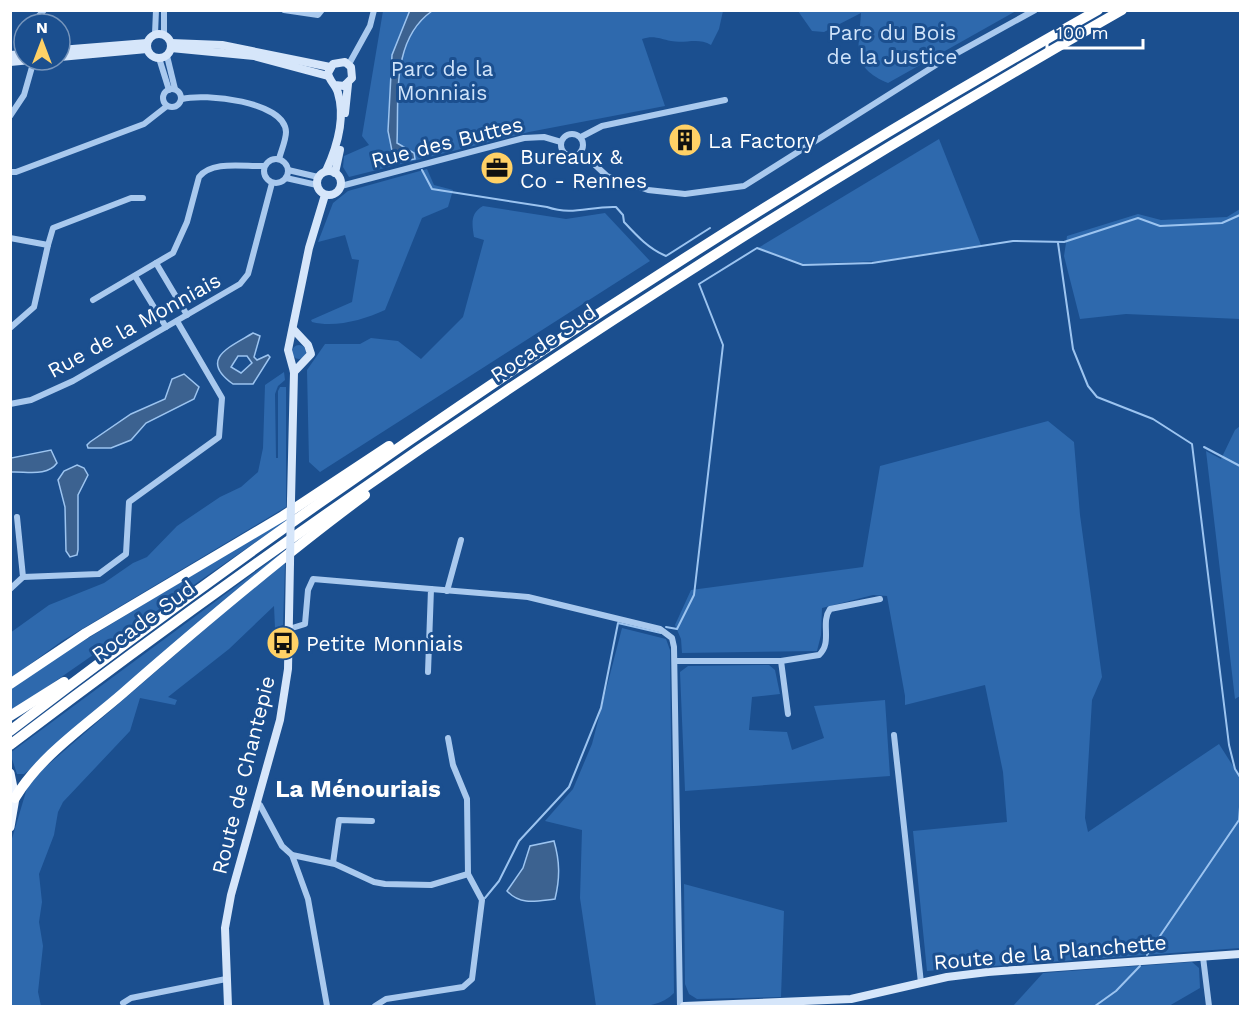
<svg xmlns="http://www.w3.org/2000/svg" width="1251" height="1017" font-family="'Work Sans',sans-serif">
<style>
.green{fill:#2e69ad}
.water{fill:#3c6290;stroke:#9cc4f0;stroke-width:1.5;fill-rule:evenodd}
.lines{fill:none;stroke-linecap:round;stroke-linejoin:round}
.stream{stroke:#9cc4f0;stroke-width:2}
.street{stroke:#a9c9ee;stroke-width:6}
.secondary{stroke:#d6e6fa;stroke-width:8}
.primary{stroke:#f0f6ff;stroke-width:9}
.highway{stroke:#fff;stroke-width:10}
.secondary-bridge{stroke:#d6e6fa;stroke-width:8}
.labels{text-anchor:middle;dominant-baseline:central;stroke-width:6;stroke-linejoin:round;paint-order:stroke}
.park-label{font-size:21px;fill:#cfe3fa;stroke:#1b4f8f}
.poi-label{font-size:21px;fill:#fff;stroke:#1b4f8f;text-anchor:start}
.street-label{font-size:21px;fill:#fff;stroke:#1b4f8f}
.quarter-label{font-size:24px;font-weight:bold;fill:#fff;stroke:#1b4f8f}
</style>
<rect width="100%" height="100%" fill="#1b4f8f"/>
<g class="green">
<path d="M383,11H723L719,29L711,45C698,37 685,44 671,41C660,39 654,35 642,39L665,106L529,132L349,177L343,167L344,156L369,145L362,136Z"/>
<path d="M798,11H1016L888,83C850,67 859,48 861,13L824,32L812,31Z"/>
<path d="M939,139L981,245L880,261L804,264L758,248Z"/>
<path d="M427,169L434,185L453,190L448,207L422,218L385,310C363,320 335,328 312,322L311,320L352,302L359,260L352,259L345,235L318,242L333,203L348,191Z"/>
<path d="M483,206L566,219L605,213L650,261L320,472L309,462L307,370L325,344H360L371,338L398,341L421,359L463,317L484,240L474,237C472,224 470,213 483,206Z"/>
<path d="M1240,209V319L1126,314L1080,319L1064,256L1067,236L1138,214L1161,220L1227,217Z"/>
<circle cx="299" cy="352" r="7"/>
<path d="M284,372L285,380L278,386L275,394L276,458H278V391L280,387H286V507L62,641L11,678L10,633L49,605L104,583L133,563L147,557L177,526L220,497L241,487L258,472L263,448L265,385Z"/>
<path d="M1048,421L1074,442L1080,515L1102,677L1092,700L1085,818L1088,832L1219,744L1240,777V948L927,971L913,831L1007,822L1003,772L985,685L905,705V696L887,596L873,595L822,608L821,635L817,651L682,653L681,639L675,625L691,590L863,567L880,466Z"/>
<path d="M1240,426V696L1235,699L1206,451L1221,459L1235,430Z"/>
<path d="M286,518V521L11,712V689L62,654Z"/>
<path d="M285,550L36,765L24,774H17L10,753Z"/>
<path d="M285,564L283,625L275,628L274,606L229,649L168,697L177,700L175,705L140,698L130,731L63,802L58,812L54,835L39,874L42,902L39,922L43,946L38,992L41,1006H11V842L27,788L42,770L278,566Z"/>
<path d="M622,628L666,639L670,650L674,993C656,1012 620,1007 596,1006L580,898L582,830L545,821L573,789L592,744Z"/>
<path d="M769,665L775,670L780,694L752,697L749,730L787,732L792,750L824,738L814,706L885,700L890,776L685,791L680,672L688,666Z"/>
<path d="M684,884L784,911L781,997L697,999L689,994L685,984Z"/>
<path d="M1192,962L1199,968L1200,988L1169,1006H1013L1043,973Z"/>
</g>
<g class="water">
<path d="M410,10L432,11C391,40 399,97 397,143L414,153L415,159L409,160L393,156L388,131L392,55Z"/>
<path d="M253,333L260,336L254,357L257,360L268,355L270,357L253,384H233C198,359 230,347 253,333ZM238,356H247L252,363L241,373L231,367Z"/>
<path d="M184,374L199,387L194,399L146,423L131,440L111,448H88L87,445L90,442L131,414L165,399L172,379Z"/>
<path d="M51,450L57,463C47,477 26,471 11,472V458Z"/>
<path d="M77,465L84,468L88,475L78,495V550L77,555L70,557L66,551L65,507L58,480L64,471Z"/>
<path d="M554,841C560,862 560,878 555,899C537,901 521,906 507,891L523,868L530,846Z"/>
</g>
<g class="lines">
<g class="stream">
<path d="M422,170L432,189L547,207C573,216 589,206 616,207L623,215L624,222C637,236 649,249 666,256L710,228"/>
<path d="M1058,243L1073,349L1088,386L1097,397L1153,419L1192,444L1229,745L1235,769L1240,777"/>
<path d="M1204,447L1240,466"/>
<path d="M666,627L677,629L694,595L723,345L699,284L757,248L803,265L872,263L1013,241L1064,242L1138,218L1160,226L1222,223L1240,215"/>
<path d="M485,898L499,881L519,841L569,787L601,708L618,623L661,633"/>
<path d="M1147,955L1239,820L1240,807"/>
<path d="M1095,1006L1116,991L1140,966"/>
</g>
<g class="street">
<path d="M164,10V35"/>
<path d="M284,10L318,15L322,10"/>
<path d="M32,24L44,10"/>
<path d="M155,34L156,10"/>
<path d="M167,56L175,89"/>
<path d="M159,58L169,90"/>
<path d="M349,64L370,26L374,10"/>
<circle cx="172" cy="98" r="9"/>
<path d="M182,99C204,93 285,101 286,132C286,140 281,151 279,159"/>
<path d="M10,116L24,95L34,60"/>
<circle cx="572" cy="145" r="11"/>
<path d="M581,137L602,126L725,100"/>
<path d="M581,152L607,176L648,190L685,194L744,186L939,63L1035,10"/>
<circle cx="276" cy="171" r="12"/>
<path d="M288,170L318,177"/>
<path d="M10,172H16L144,124L167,106"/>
<path d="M286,178L317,185"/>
<path d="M341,186L524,138L544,137L561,142"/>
<path d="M10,238L48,245L53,228L131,198H143"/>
<path d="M156,263L187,315"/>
<path d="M135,276L166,327"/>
<path d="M93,300L173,253L187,222L199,177C212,160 245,167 264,166"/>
<path d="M10,328L34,307L48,245"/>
<path d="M10,404L31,400L73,381L240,284L248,274L272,183"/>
<path d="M23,577L99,574L126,554L129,502L219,437L222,398L177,321"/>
<path d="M10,589L23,577L17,517"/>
<path d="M431,589L528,597L660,629L672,638L674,647L680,1006"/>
<path d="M447,591L461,540"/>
<path d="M289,629L305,624L308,590L313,579L431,589L428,672"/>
<path d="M675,661H781L788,714"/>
<path d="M781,661L819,655C833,642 820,623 830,609L880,599"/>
<path d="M894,735L921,983"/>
<path d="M257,803L260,805L282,846L292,855L335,864L374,882L385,884L431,885L468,874"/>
<path d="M292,855L308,899L327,1006"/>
<path d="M333,863L339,820L372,821"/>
<path d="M1203,957L1209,1006"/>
<path d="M123,1003L131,998L226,979"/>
<path d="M375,1006L386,999L463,987L472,979L482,900L468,874L467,799L453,765L448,738"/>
</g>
<g class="secondary">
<circle cx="159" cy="46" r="12"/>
<path d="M171,43L222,45L330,67"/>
<path d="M171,48L254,56L328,76"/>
<path d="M60,50L147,43"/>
<path d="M10,55L24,54"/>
<path d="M60,57L147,49"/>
<path d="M10,62L31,60"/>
<path d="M345,113L348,84"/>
<circle cx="329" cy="183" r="12"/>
<path d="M326,171C337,147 346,119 338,93C336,85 329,81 328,73L333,64L345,62L351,67L352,78L344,86L335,85"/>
<path d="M335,173L340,150"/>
<path d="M294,372L311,354L308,345L294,330"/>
<path d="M291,500L294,372L288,350L309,248L325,195"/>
<path d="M228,1006L225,928L231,895L280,720L288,669L290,563"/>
<path d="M684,1006L851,999L947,977L988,972L1240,954"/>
</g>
<path class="primary" d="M10,773L15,798L10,827"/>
<g class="highway">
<path d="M10,684L86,633L283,516L389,446"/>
<path d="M10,716L64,682"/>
<path d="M10,731C355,466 719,224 1098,10"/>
<path d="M10,745C364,476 735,230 1122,10"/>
<path d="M15,798C40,756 85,726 122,694C201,625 281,557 365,495"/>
</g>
<path class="secondary-bridge" d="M290,563L291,500"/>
</g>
<defs>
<symbol id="building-disc" viewBox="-11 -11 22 22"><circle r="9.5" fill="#ffd166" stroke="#1b4f8f"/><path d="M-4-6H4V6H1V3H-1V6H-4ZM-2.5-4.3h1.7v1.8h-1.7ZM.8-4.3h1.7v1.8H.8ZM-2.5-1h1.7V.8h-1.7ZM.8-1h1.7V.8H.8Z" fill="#111"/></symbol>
<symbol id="office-disc" viewBox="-11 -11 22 22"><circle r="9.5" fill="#ffd166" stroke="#1b4f8f"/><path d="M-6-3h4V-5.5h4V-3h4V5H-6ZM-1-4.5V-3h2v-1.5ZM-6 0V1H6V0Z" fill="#111"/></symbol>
<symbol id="bus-disc" viewBox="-11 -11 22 22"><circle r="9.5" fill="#ffd166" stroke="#1b4f8f"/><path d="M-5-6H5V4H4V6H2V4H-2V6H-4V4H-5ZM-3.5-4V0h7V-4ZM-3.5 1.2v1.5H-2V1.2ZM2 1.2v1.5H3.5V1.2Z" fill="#111"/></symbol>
</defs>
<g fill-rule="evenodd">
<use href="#building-disc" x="666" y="121" width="38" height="38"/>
<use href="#office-disc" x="478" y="149" width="38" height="38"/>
<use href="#bus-disc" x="264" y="624" width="38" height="38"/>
</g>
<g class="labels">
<g class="park-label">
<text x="892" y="32">Parc du Bois<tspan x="892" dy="24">de la Justice</tspan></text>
<text x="442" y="68">Parc de la<tspan x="442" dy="24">Monniais</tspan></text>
</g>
<g class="poi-label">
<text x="708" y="140">La Factory</text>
<text x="520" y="156">Bureaux &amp;<tspan x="520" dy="24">Co - Rennes</tspan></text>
<text x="306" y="643">Petite Monniais</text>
</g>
<g class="street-label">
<text transform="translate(447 142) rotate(-14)">Rue des Buttes</text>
<text transform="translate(134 325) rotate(-29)">Rue de la Monniais</text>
<text transform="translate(543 343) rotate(-34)">Rocade Sud</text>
<text transform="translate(143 621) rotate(-36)">Rocade Sud</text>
<text transform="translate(243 775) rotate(-76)">Route de Chantepie</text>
<text transform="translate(1050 952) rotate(-5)">Route de la Planchette</text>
</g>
<g class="quarter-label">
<text x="358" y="789">La Ménouriais</text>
</g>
</g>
<rect width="1251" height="1017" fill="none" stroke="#ffffff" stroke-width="24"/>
<g transform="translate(42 42)"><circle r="28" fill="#1b4f8f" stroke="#7695bc" stroke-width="1.5"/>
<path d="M0-4.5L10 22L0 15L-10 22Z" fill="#ffd166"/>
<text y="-9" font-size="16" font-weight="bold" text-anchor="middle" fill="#ffffff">N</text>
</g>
<path d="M1047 39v9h96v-9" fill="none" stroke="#ffffff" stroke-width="3"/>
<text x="1056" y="39" font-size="18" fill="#ffffff" stroke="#1b4f8f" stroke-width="4.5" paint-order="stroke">100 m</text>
</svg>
